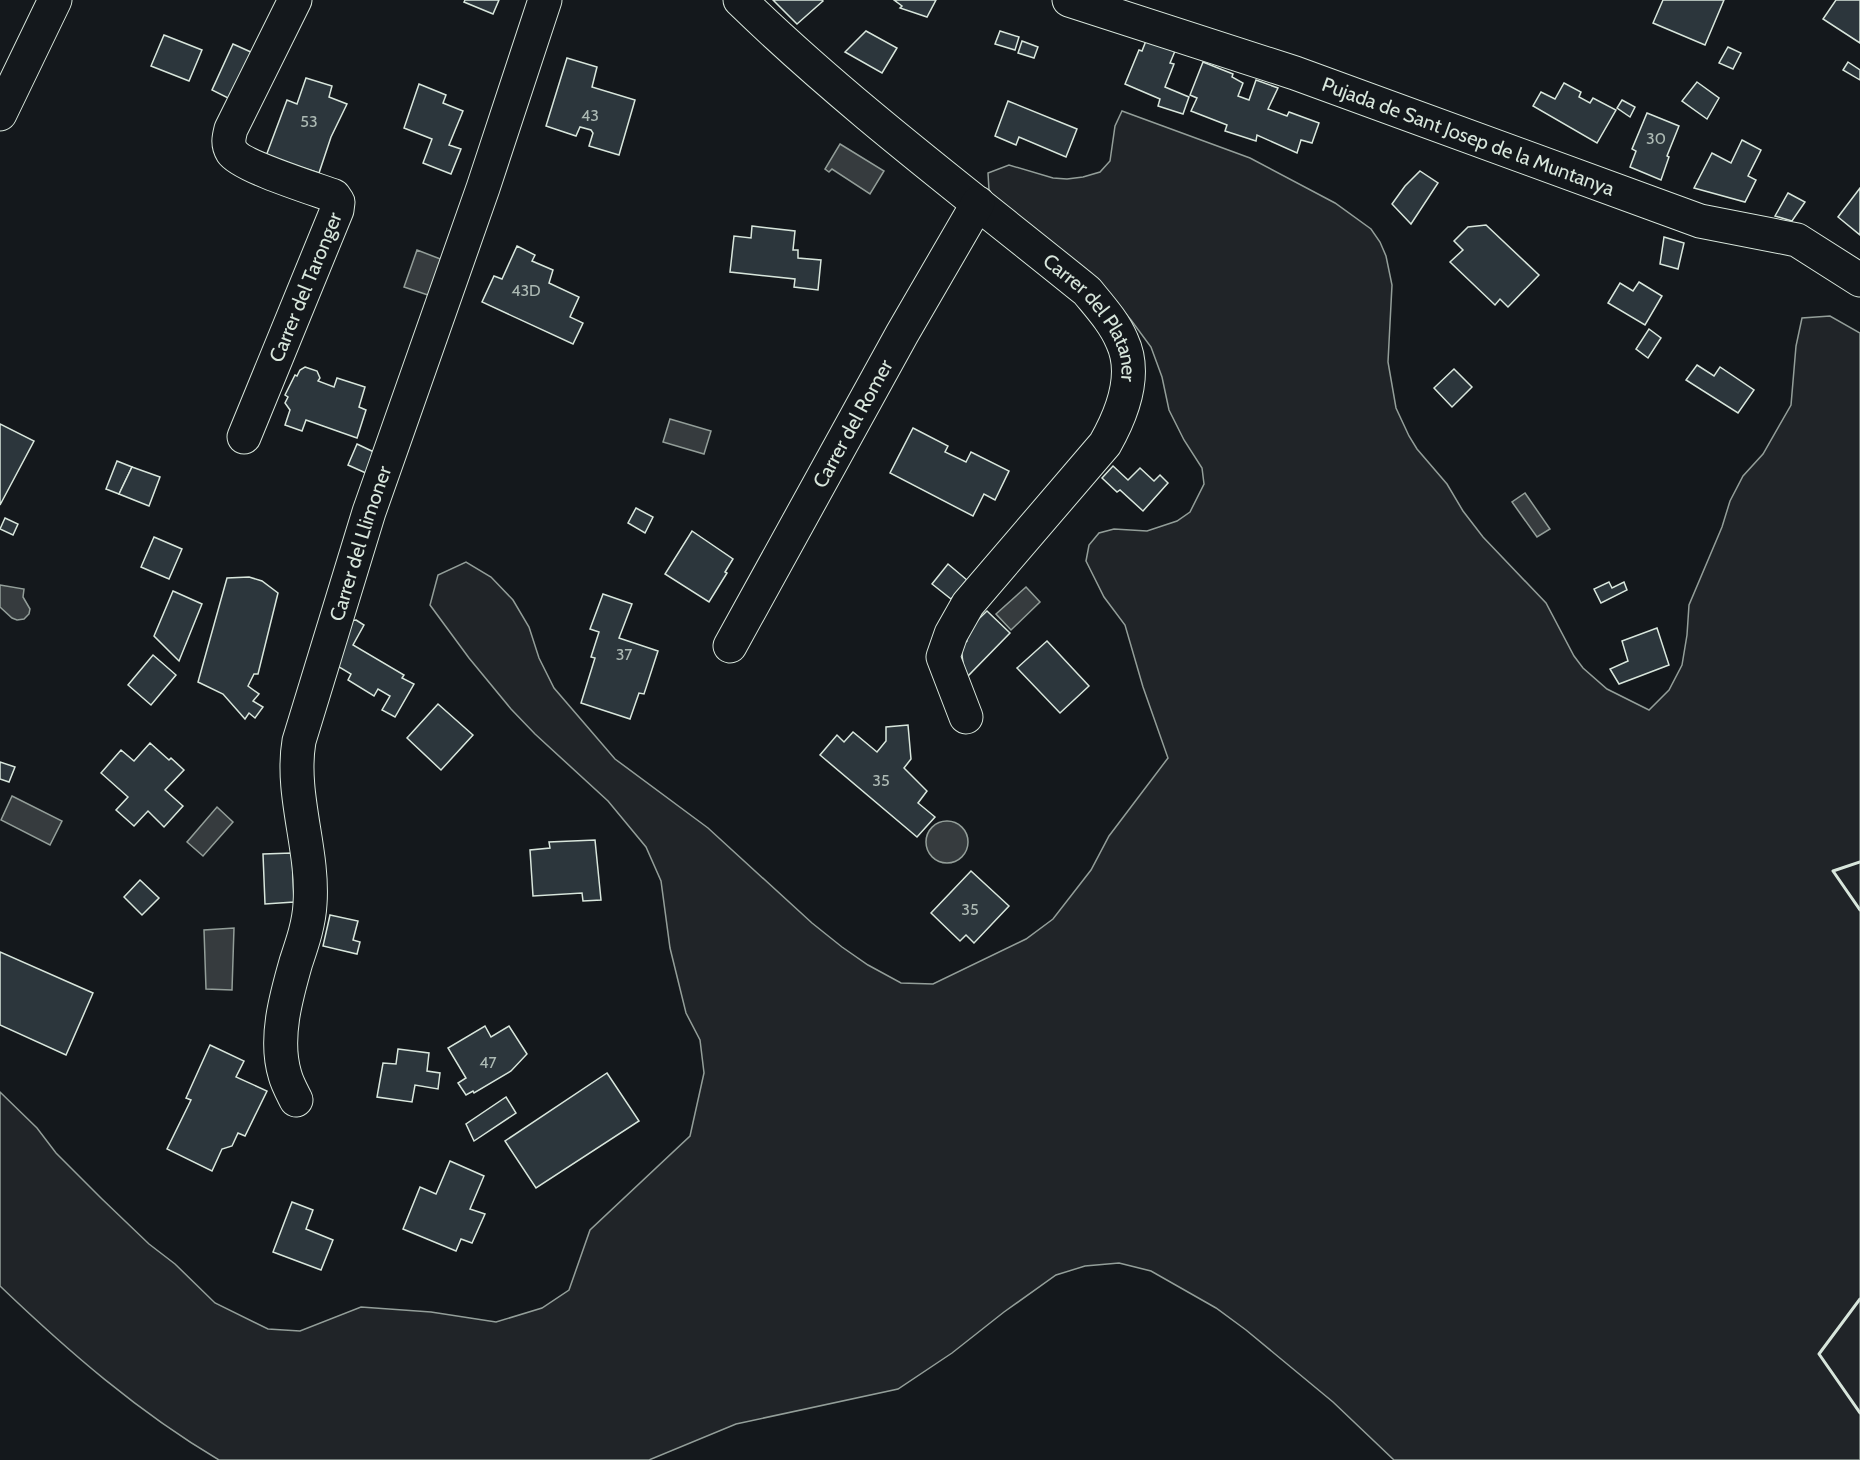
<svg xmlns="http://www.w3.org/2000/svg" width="1860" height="1460" font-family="Cabin,sans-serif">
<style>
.green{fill:#202428;stroke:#939e99;stroke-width:1.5}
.water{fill:#363b3e;stroke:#939e99;stroke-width:1.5}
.building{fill:#2c363c;stroke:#d8e6dc;stroke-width:1.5}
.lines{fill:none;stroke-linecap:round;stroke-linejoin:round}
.minor-casing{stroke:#d8e6dc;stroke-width:35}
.minor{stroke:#14181c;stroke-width:33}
.wall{stroke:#d8e6dc;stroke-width:3}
.labels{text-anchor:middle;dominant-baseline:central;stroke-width:4.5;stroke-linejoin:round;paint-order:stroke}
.number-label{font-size:16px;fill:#adbab4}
.street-label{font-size:20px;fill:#d8e6dc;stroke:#14181c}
</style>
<rect width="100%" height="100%" fill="#14181c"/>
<path class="green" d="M1122,111L1250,158L1335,203L1371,229L1380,242L1386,256L1392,285L1388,362L1396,408L1409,436L1417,449L1447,484L1463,511L1483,537L1546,603L1574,656L1583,668L1607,689L1649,710L1669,690L1682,665L1687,635L1689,605L1722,527L1730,501L1743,476L1763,454L1791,405L1796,346L1802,318L1830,316L1860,333V1460H1394L1333,1402L1246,1330L1216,1308L1151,1271L1119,1263L1085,1266L1056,1275L1004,1312L952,1353L898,1389L736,1424L649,1460H219C138,1412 68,1351 0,1286V1092L37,1128L56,1153L102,1199L149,1244L175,1264L215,1303L268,1329L300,1331L361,1307L431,1312L496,1322L542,1308L569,1290L590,1230L690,1136L704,1073L700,1040L686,1013L670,948L661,881L646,847L608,801L535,734L511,709L469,658L430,605L438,575L466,562L491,577L513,600L529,627L539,658L554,688L615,759L708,828L812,923L842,947L868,965L901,983L933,984L1026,939L1053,919L1091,870L1109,836L1168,758L1143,687L1125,625L1104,597L1086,561L1089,545L1099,533L1114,529L1147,531L1177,521L1190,512L1204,484L1202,468L1184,440L1169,410L1162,377L1151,347L1131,320L1121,308L1000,205L989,190L988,173L1009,165L1053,178L1067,179L1083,177L1100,172L1110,161L1115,126Z"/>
<g class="water">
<path d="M840,144L884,171L870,194L832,169L829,172L825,169Z"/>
<path d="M417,250L443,260L431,296L404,287Z"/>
<path d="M670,419L711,431L704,454L663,442Z"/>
<path d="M1525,493L1550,529L1537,537L1512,502Z"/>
<path d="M0,585L24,589L23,597L30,609L29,614L24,619L17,620L12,618L0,607Z"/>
<path d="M1026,587L1040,602L1011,630L996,614Z"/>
<path d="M12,796L62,821L50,845L1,820Z"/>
<path d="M217,807L233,822L203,856L187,842Z"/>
<circle cx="947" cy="842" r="21"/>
<path d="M234,928L232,990L206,989L204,930Z"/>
</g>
<g class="building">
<path d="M465,0H499L493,14L464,2Z"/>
<path d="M773,0H822L823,1L797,24Z"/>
<path d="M894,0H936L927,17L900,8L902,6Z"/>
<path d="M1663,0H1724L1705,45L1653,23Z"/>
<path d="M1836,0H1860V43L1823,19Z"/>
<path d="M866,31L897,48L882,73L845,52Z"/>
<path d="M1000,31L1019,37L1015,50L995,44Z"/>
<path d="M1149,33L1178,44L1170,63L1174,64L1165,87L1189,97L1183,114L1158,106L1160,99L1125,84L1139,50L1142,51Z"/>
<path d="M164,35L202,50L189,81L151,66Z"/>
<path d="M1022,41L1038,47L1034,58L1018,53Z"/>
<path d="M233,44L253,53L232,100L212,90Z"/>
<path d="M1728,47L1741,53L1733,69L1719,63Z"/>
<path d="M567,58L597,67L592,87L635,100L619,155L589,146L593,133L591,130L580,127L576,136L546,126Z"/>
<path d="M1203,62L1233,74L1232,77L1243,83L1238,96L1249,100L1256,80L1278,88L1268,109L1287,116L1289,112L1319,123L1312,143L1301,140L1297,153L1257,135L1256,141L1225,131L1227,125L1191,111L1197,98L1190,95Z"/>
<path d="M1848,62L1860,70V80L1843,70Z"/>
<path d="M306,78L332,86L329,97L347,104L331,137L319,173L266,156L287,100L297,104Z"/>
<path d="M1697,82L1719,98L1707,119L1682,101Z"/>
<path d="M1564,83L1581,92L1579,97L1590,103L1593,98L1616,110L1597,143L1533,106L1541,92L1555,99Z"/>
<path d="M419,84L446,95L443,103L463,111L449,145L461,149L451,174L423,163L432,139L404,128Z"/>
<path d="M1622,100L1635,107L1630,117L1617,108Z"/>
<path d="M1008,101L1077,129L1066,157L1019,137L1016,145L995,136Z"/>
<path d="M1647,113L1679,126L1667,156L1669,157L1661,180L1630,167L1636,151L1632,149Z"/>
<path d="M1742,140L1761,150L1748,176L1756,180L1745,202L1694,188L1712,153L1731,163Z"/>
<path d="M1420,171L1438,183L1411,224L1392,204L1405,186Z"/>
<path d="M1860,188V235L1838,217Z"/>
<path d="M1788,193L1805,202L1792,221L1775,216Z"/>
<path d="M1486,225L1539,275L1508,307L1500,299L1495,305L1450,262L1463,250L1454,241L1468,227Z"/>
<path d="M752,226L795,231L793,250H798V258L821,260L818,290L794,287L795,279L730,272L734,236L751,238Z"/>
<path d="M1664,237L1684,243L1678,269L1660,264Z"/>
<path d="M517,246L535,255L532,261L553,270L549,283L579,297L570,317L583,323L573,344L482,302L494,276L502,279Z"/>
<path d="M1639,282L1662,296L1645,325L1608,303L1620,283L1633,291Z"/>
<path d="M1649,329L1661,338L1648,358L1636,349Z"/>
<path d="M1697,365L1714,376L1720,367L1754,390L1738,413L1686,380Z"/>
<path d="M305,367L317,371L320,378L318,381L334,387L337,378L365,387L359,407L366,410L357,438L306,420L302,431L285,425L290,410L285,403L288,397L285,395L295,375L297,376L300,370Z"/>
<path d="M1454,369L1472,387L1452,407L1434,388Z"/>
<path d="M0,424L34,441L0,505Z"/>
<path d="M913,428L948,446L945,452L966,462L971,452L1009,471L995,500L984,494L973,516L890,473Z"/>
<path d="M357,444L376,453L368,474L348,465Z"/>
<path d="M117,461L132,467L119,494L106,489Z"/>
<path d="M1113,466L1128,480L1140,468L1154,481L1160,475L1168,483L1143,511L1120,490L1117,492L1102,478Z"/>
<path d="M132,467L160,477L149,506L119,494Z"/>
<path d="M636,508L653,517L645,533L628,523Z"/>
<path d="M5,518L18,524L13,535L0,529Z"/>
<path d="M692,531L733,559L725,572L727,573L709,602L665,574Z"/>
<path d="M154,537L182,549L169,579L141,567Z"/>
<path d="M948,564L967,580L951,599L932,584Z"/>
<path d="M249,577L262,581L278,593L258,674H254L248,686L259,694L253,701L263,707L255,718L249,713L245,719L223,694L198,682L227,578Z"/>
<path d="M1609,582L1612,588L1624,582L1627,590L1601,603L1594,589Z"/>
<path d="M173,591L202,604L179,661L154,636Z"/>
<path d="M603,594L632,604L619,638L658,651L644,694L639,693L630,719L581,703L595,658L591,657L599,632L590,629Z"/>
<path d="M987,611L1010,633L965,679L961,647L967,641L962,635Z"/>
<path d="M356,620L364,625L353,645L404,675L402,678L414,684L395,717L382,710L390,696L378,689L374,696L348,680L351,674L329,661L341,622Z"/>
<path d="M1657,628L1669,665L1619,684L1610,669L1628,661L1622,641Z"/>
<path d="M1047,641L1089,686L1060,713L1017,668Z"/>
<path d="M153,655L176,675L151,705L128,685Z"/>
<path d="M438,704L473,735L441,770L407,738Z"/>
<path d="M908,725L911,759L904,768L927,791L918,803L935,817L917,837L820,755L837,735L844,742L853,732L877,752L886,741V727Z"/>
<path d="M150,743L169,760L171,758L184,770L165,790L183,806L164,827L148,811L134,826L116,810L128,797L101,773L121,750L134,761Z"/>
<path d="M0,762L15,767L9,782L0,779Z"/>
<path d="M595,840L601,900L583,901L582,893L533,896L530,850L550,848L549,842Z"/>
<path d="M292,853L294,902L265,904L263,854Z"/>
<path d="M971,871L1009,906L974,943L966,935L960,941L931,913Z"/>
<path d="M140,880L159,898L142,915L124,897Z"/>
<path d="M330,915L358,921L353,940L360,942L357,954L323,946Z"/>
<path d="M0,952L93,993L66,1055L0,1025Z"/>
<path d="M485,1026L491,1037L509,1026L527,1054L511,1071L474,1093L473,1091L466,1095L458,1083L466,1078L448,1048Z"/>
<path d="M210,1045L244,1061L236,1077L267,1091L245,1136L238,1133L232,1146L222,1149L212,1171L167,1149L191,1100L186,1098Z"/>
<path d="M398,1049L429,1053L427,1071L440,1073L438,1089L415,1085L412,1102L377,1097L383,1063L396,1064Z"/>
<path d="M607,1073L639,1121L536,1188L505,1141Z"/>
<path d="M506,1097L516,1113L474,1141L466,1124Z"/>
<path d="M450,1161L484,1176L470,1209L485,1214L472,1243L461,1239L456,1251L403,1229L420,1187L436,1194Z"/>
<path d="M292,1202L313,1210L306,1229L333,1240L321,1270L273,1252Z"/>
</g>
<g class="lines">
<defs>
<g id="minor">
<path id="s1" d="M740,0C848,105 970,196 1087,291C1100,307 1114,322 1122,341C1138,375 1122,414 1105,444L968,604L951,634L943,657L966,717"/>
<path id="s2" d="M1069,0L1295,73L1700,221L1797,240L1860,280"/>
<path d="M0,114L55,0"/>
<path id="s3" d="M244,437L337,210L338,202L334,196C315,189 241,166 232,152C227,144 229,137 231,129L295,0"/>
<path id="s4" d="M730,646L902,334L978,203"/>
<path id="s5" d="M296,1100C292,1092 287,1083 285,1075C274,1039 286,997 296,962C302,944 309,924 310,904C314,850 290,795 299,741L369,512L483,188L545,0"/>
</g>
</defs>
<use href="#minor" class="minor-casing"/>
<use href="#minor" class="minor"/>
<g class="wall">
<path d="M1860,862L1833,871L1860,910"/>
<path d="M1860,1299L1819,1354L1860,1413"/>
</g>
</g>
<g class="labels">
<g class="number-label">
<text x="590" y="115">43</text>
<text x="309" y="121">53</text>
<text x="1656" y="138">30</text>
<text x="526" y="290">43D</text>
<text x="624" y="654">37</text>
<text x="881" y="780">35</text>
<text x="970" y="909">35</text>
<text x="488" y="1062">47</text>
</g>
<g class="street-label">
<text stroke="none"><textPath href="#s2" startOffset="422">Pujada de Sant Josep de la Muntanya</textPath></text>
<text stroke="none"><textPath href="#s3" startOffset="162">Carrer del Taronger</textPath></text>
<text stroke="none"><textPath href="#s1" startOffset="478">Carrer del Plataner</textPath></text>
<text stroke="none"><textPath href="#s4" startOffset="254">Carrer del Romer</textPath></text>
<text stroke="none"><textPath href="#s5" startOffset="573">Carrer del Llimoner</textPath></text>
</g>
</g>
</svg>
